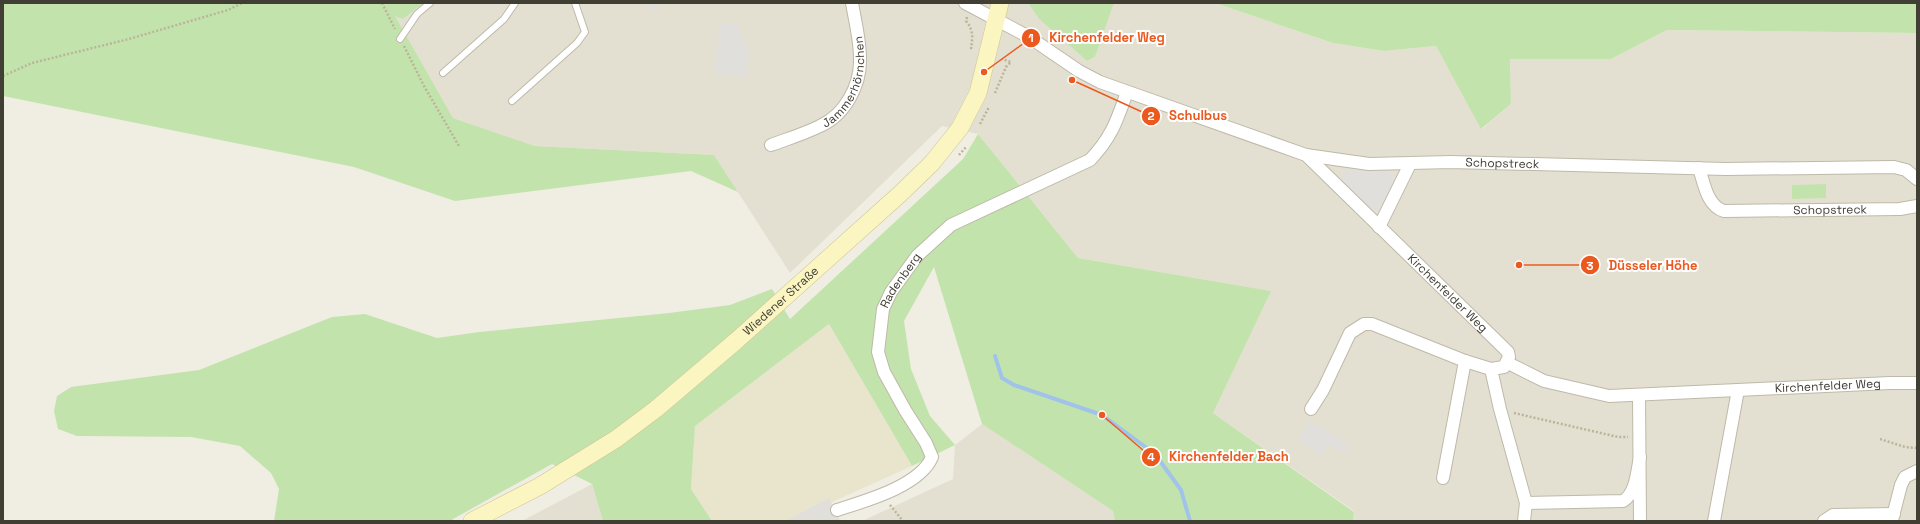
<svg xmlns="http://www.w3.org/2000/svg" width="1920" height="524" font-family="'Space Grotesk',sans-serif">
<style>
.residential{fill:#e4e0d1}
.education{fill:#e9e5cd}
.green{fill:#c3e3ad}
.parking{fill:#e1dfdb}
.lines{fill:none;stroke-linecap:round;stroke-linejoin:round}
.stream{stroke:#a1c3ea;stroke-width:4}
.service-casing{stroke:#beb9a9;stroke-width:8}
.minor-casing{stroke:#beb9a9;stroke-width:14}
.secondary-casing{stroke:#cec695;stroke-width:18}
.path{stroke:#bcb498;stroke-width:2.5;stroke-dasharray:2 2;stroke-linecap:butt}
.service{stroke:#fff;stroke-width:6}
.minor{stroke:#fff;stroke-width:12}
.secondary{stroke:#fbf5c2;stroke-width:17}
.labels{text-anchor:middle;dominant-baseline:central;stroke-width:4;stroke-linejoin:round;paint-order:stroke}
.street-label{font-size:12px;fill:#413e34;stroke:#fff}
.leader{fill:none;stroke:#ec591e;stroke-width:1.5}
.callout-dot{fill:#ec591e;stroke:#fff;stroke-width:1.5}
.mark-label{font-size:12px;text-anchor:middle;font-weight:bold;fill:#fff}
.callout-label{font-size:13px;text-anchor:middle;font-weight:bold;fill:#ec591e;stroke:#fff;stroke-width:4;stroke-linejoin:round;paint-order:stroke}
</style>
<rect width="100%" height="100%" fill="#f0eee3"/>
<g class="residential">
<path d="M387,3H1028L1039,19L1087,61L1095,57L1114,3H1215L1333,43L1384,51L1436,46L1482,129L1511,104L1510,59H1611L1667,30L1917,33V521H1353L1354,511L1213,413L1270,291L1078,258L978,134L942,126L790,273L714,155L535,146L453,118Z"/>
<path d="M982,424L1113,511L1115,521H862L953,479L955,445Z"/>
<path d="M592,484L603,521H522Z"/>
</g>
<path class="education" d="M829,324L912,466L790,521H712L691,489L695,426Z"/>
<g class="green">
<path d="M3,3H423L403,19L395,16L453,118L535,146L714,155L738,192L691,171L455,201L354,167L3,96Z"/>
<path d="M1028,3H1114L1095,57L1087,61L1039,19Z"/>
<path d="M1215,3H1917V33L1667,30L1611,59H1510L1511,104L1481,129L1436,46L1384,51L1333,43Z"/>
<path d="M978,134L1078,258L1271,291L1213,413L1354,512L1353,521H1115L1113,511L982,424L934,267L904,321L911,369L930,416L955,445L912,466L829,324L695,426L691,489L712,521H603L592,484L552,464L453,519L452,521H274L279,489L271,473L240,446L191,437L77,436L58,429L54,411L57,396L71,387L199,370L332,317L365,314L437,338L479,332L669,313L730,305L772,289L790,319L963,159Z"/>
<path d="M1826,184V198L1792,199V185Z"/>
</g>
<g class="parking">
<path d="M640,3H660L654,12Z"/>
<path d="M720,23L739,24L740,34L749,48L747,77L715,75Z"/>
<path d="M1350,170H1386L1393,174L1394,184L1379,210L1375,211L1368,208L1342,181L1340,178L1342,174Z"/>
<path d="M1309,420L1350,445L1344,454L1329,445L1323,455L1298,440Z"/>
<path d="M829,498L840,520L786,521Z"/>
</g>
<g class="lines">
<path class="stream" d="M995,356L1002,378L1014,385L1102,415L1155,454L1181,490L1190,521"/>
<defs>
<g id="service">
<path d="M400,39L417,14L430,3"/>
<path d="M443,73L504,19L515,3"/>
<path d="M512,101L577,43L585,32L575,3"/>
</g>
<g id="minor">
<path id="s1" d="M965,3L1029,37L1079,71L1100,82L1306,155L1508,352L1509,357L1504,367L1491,369L1500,409L1526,503L1623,501C1636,494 1637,471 1640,457"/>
<path id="s2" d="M771,145C787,139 804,134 820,126C845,115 861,85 860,58C860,40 855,21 852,3"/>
<path id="s3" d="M1306,155L1369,164L1451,162L1726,169L1894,167L1906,170L1917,179"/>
<path id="s4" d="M1699,168C1704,183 1707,206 1724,211L1900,209L1917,206"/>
<path d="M1379,227L1410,164"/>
<path id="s5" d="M1508,363L1544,381L1609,396L1890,383H1917"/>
<path d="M1639,396L1640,521"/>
<path d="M1311,409L1323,390L1350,333L1364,324H1372L1465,361L1491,369"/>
<path d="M1443,478L1465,361"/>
<path id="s6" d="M837,510C865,501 920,486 932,457L926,443L905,410L884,372L878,352L883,309L891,292L917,256L951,225L1090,160C1112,137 1117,120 1127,92"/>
<path d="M1892,520L1901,485L1905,477L1917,471"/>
<path d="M1524,521L1526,503"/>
<path d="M1714,521L1738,390"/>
<path d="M1824,521L1833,515L1894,514"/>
</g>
<g id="secondary">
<path id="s7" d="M472,521L540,486L616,439L656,409L736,341L900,194L932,163L960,128L978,93L1000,3"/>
</g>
</defs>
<use href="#service" class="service-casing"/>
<use href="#minor" class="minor-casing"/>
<use href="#secondary" class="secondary-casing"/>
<g class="path">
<path d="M382,3L395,29"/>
<path d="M967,17L966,21C973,29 973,37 971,48L974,49"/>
<path d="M404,46L424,86L459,146"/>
<path d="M3,76L32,63L129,39L228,10L242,3"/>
<path d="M995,93L1006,67L1011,62L1002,59"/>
<path d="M980,124L989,107"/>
<path d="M959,155L966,147"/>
<path d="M1514,413L1618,437H1628"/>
<path d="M1880,439L1905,447L1917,448"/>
<path d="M890,505L903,521"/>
</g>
<use href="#service" class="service"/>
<use href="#minor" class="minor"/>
<use href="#secondary" class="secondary"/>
</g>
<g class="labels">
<g class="street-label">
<text stroke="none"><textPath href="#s2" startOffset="107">Jammerhörnchen</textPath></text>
<text stroke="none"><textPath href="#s3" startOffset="197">Schopstreck</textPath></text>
<text stroke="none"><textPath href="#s4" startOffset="158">Schopstreck</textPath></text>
<text stroke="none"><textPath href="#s6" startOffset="307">Radenberg</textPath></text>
<text stroke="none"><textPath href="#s1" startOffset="573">Kirchenfelder Weg</textPath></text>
<text stroke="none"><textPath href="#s7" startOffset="381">Wiedener Straße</textPath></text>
<text stroke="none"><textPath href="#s5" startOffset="326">Kirchenfelder Weg</textPath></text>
</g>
</g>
<path class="leader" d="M984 72L1031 38M1072 80L1151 116M1519 265L1590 265M1102 415L1151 457"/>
<g class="callout-dot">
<circle cx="984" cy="72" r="4"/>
<circle cx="1072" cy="80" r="4"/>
<circle cx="1519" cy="265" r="4"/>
<circle cx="1102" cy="415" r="4"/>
<circle cx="1031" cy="38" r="10"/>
<circle cx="1151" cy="116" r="10"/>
<circle cx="1590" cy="265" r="10"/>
<circle cx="1151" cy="457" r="10"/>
</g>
<g class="mark-label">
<text x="1031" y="42">1</text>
<text x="1151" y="120">2</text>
<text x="1590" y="270">3</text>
<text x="1151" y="461">4</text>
</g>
<g class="callout-label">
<text x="1107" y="42">Kirchenfelder Weg</text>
<text x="1198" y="120">Schulbus</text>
<text x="1653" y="270">Düsseler Höhe</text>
<text x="1229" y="461">Kirchenfelder Bach</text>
</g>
<rect width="1920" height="524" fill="none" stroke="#413e34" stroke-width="8"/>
</svg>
